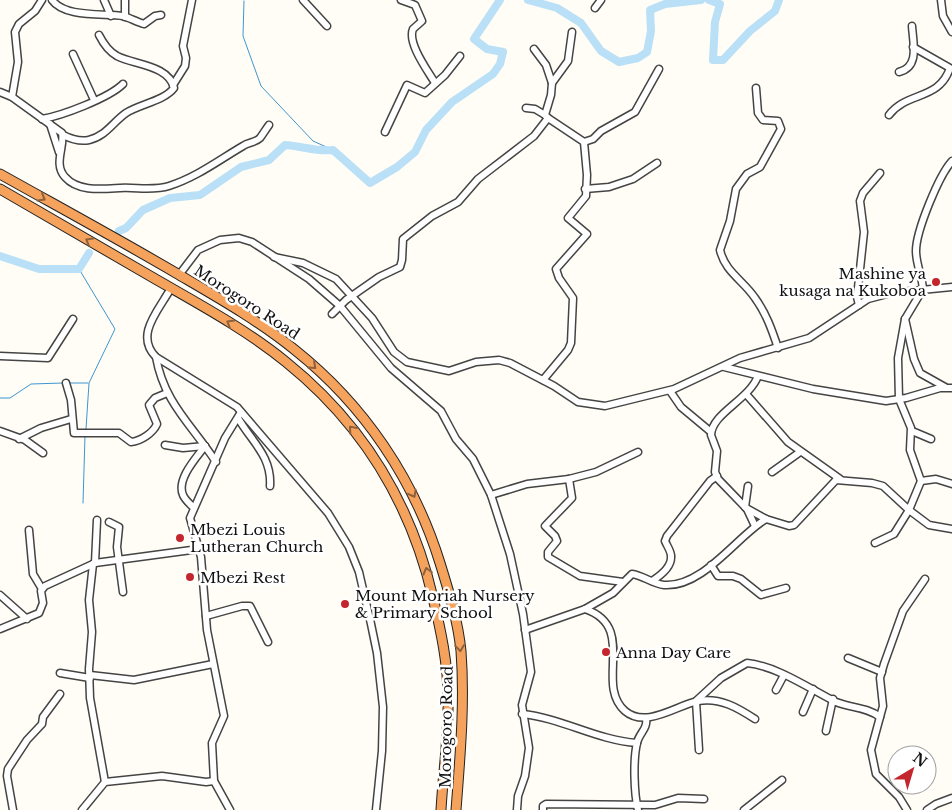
<svg xmlns="http://www.w3.org/2000/svg" width="952" height="810" font-family="'Libre Baskerville',serif">
<style>
.lines{fill:none;stroke-linecap:round;stroke-linejoin:round}
.stream{stroke:#3f96cf;stroke-width:1}
.river{stroke:#b9e0f7;stroke-width:8}
.minor-casing{stroke:#444;stroke-width:9}
.highway-casing{stroke:#222;stroke-width:11}
.minor{stroke:#fff;stroke-width:6}
.highway{stroke:#f5a25d;stroke-width:9}
.oneway{stroke:#8e613b}
.poi-dot{fill:#c4262e;stroke:#fff;stroke-width:2}
.labels{text-anchor:middle;dominant-baseline:central;stroke-width:5;stroke-linejoin:round;paint-order:stroke}
.poi-label{font-size:15px;fill:#111;stroke:#fff;text-anchor:start}
.street-label{font-size:15px;fill:#111;stroke:#fff}
</style>
<rect width="100%" height="100%" fill="#fffdf5"/>
<g class="lines">
<g class="stream">
<path d="M244,1L243,36L261,86L313,141L333,150"/>
<path d="M79,269L115,329L89,383L86,429"/>
<path d="M69,383H88"/>
<path d="M0,398H10L31,384L63,383"/>
<path d="M83,503L85,436"/>
</g>
<g class="river">
<path d="M528,0L557,8L581,23L601,51L619,62L638,58L647,52L651,31L650,10L665,4L701,0"/>
<path d="M709,0L720,4L715,22L713,60H723L750,31L775,11L779,0"/>
<path d="M119,231L126,228L143,210L170,198L200,195L241,167L269,160L285,145C302,146 317,152 333,150L370,183L397,167L415,152L426,130L452,102L493,74L500,64L503,52L487,49L474,39L500,0"/>
<path d="M0,256L39,269H79L89,253"/>
</g>
<defs>
<g id="minor">
<path d="M52,0C65,18 104,13 123,16C130,18 137,22 144,24L155,16L161,15"/>
<path d="M104,0L111,16"/>
<path d="M303,0L327,26"/>
<path d="M401,0L415,5L422,21L413,29C407,43 428,71 435,83"/>
<path d="M941,0L943,16L952,32"/>
<path d="M595,8L601,0"/>
<path d="M125,17V0"/>
<path d="M534,49L546,65L552,83"/>
<path d="M73,54L94,100"/>
<path d="M899,72C920,67 913,43 912,26"/>
<path d="M173,85L185,66L186,58L183,46L192,0"/>
<path d="M756,88L758,113L763,120L778,121L781,129L760,167L747,174L736,189L730,221L720,250C725,272 743,280 755,298C766,313 772,330 778,348"/>
<path d="M0,92L12,97L62,133C65,147 53,164 65,177C78,192 102,189 120,188C136,187 153,191 169,186C197,177 219,160 243,146C248,142 255,143 260,138C263,134 266,129 269,125"/>
<path d="M12,97L18,62L15,32L19,24L35,11L42,0"/>
<path d="M526,108L535,109L545,115"/>
<path d="M889,115C907,91 939,101 950,68L913,47"/>
<path d="M548,118L545,115L551,95L552,83L568,61L572,32"/>
<path d="M42,119C61,116 109,98 123,84"/>
<path d="M50,124L59,152"/>
<path d="M385,132L407,85L425,93L445,75L460,56"/>
<path d="M63,135C71,139 80,142 89,140C106,136 113,122 126,113C140,104 164,101 174,88C169,65 134,65 117,56C110,52 103,43 99,35"/>
<path d="M584,142L593,139L601,131L635,112L659,69"/>
<path d="M952,161C939,175 916,231 916,251C916,264 922,276 923,289L905,319L898,358L899,399L911,428L910,450L921,481L909,510L929,525L952,529"/>
<path d="M585,189L609,187L633,179L657,163"/>
<path d="M274,257L303,263L336,279L372,318L394,352L407,362L449,371L476,362L499,360L510,363L554,386L578,402L605,406L674,389L740,358L809,338L868,299L891,293L952,287"/>
<path d="M179,275L198,250L220,240L239,238L252,242L309,279L340,306L391,368L441,411L456,439L473,459L491,495L510,554L523,614L531,672L522,705L529,748L525,776L518,796L517,810"/>
<path d="M171,288C159,310 134,335 156,357L237,407L328,513L349,547L359,572L371,624L377,653L383,707L382,751L376,810"/>
<path d="M859,305L857,297L864,232L860,201L863,193L880,173"/>
<path d="M332,314L346,300L379,277L400,267L402,260L403,239L432,216L458,202L478,179L534,136L548,118L584,142L587,175L586,196L568,218L587,234L556,269L559,278L573,298L571,343L568,350L543,380"/>
<path d="M905,319L914,359L920,373L945,387"/>
<path d="M0,356L48,358L73,319"/>
<path d="M156,357C164,403 192,425 216,462"/>
<path d="M724,367L813,389L886,401L906,398L940,388H952"/>
<path d="M758,376C749,400 712,413 711,435L717,451L715,472L718,479L746,508L766,519"/>
<path d="M66,383L71,400L74,433H119L131,442C141,441 153,433 157,424L149,405L155,398L167,393"/>
<path d="M670,391L681,407L711,432"/>
<path d="M746,394L788,442L840,479"/>
<path d="M238,418C251,441 272,456 270,486"/>
<path d="M0,431L25,440L43,453"/>
<path d="M912,431L931,439"/>
<path d="M19,439L41,428L71,419"/>
<path d="M165,445L183,448L205,446"/>
<path d="M772,472L800,452"/>
<path d="M569,479L572,498L545,526L555,536L557,541L548,552V557L580,576L623,582"/>
<path d="M921,481L936,479L952,484"/>
<path d="M491,495L527,484L569,479L596,472L638,452"/>
<path d="M193,507C190,504 185,500 183,495C176,479 197,457 205,446"/>
<path d="M745,507L748,486"/>
<path d="M747,509L755,526"/>
<path d="M109,522L119,527L117,547L123,592"/>
<path d="M29,530L33,574L42,589"/>
<path d="M95,563L97,520"/>
<path d="M93,564L89,600L92,632L89,669L90,698L105,782"/>
<path d="M711,565L718,576H733L741,579L761,595L786,588"/>
<path d="M652,581C660,576 672,567 671,556C671,551 667,546 665,541L667,536L710,481L717,476"/>
<path d="M0,595L27,619"/>
<path d="M585,609C638,627 594,684 625,711C646,729 677,705 698,701C720,697 738,708 755,719"/>
<path d="M206,616L242,606H250L268,642"/>
<path d="M0,629L39,613L43,603L41,591L45,586L95,563L199,549"/>
<path d="M525,630L585,609L613,593L632,574C642,575 653,584 664,585C703,588 737,536 766,519L789,526L794,525L836,480L872,483L883,486L909,510L894,534L875,543"/>
<path d="M848,658L882,672"/>
<path d="M60,673L90,678"/>
<path d="M90,675L134,680L213,664"/>
<path d="M776,690L784,675"/>
<path d="M803,712L813,689"/>
<path d="M522,714C562,718 596,740 637,743"/>
<path d="M826,731L833,699"/>
<path d="M699,750L696,701L721,678L747,663C777,666 810,689 836,702C851,708 867,707 880,717"/>
<path d="M13,810L7,776L8,769L27,740L42,724L43,717L60,694"/>
<path d="M82,810L105,782L162,776L206,782L214,781"/>
<path d="M230,810L214,781L212,743L224,716L207,630L201,557L190,518L225,438L241,412"/>
<path d="M543,810V806L546,804L655,805L678,798L704,799"/>
<path d="M638,810C634,793 633,760 637,743C639,733 648,729 646,718"/>
<path d="M744,810L782,780"/>
<path d="M907,810L899,797L876,774L871,750L883,706L880,678L884,664L903,611L925,579"/>
<path d="M927,810L936,804L952,798"/>
</g>
<g id="highway">
<path d="M0,174C59,207 118,239 176,273C217,297 258,320 295,350C364,405 414,479 440,563C449,592 458,621 461,651C465,704 460,757 456,810"/>
<path d="M0,189C48,217 96,245 145,273C193,301 243,327 286,362C363,424 411,503 433,598C441,631 448,664 448,697C449,734 443,773 441,810"/>
</g>
</defs>
<use href="#minor" class="minor-casing"/>
<use href="#highway" class="highway-casing"/>
<use href="#minor" class="minor"/>
<use href="#highway" class="highway"/>
</g>
<defs><path id="oneway-chevron" d="M-2-3.5L2.5 0L-2 3.5" fill="none" stroke-width="1.6" stroke-linecap="round" stroke-linejoin="round" transform="scale(1.25)"/></defs>
<g class="oneway">
<use href="#oneway-chevron" transform="translate(42 198) rotate(30)"/>
<use href="#oneway-chevron" transform="translate(89 241) rotate(-150)"/>
<use href="#oneway-chevron" transform="translate(230 323) rotate(-149)"/>
<use href="#oneway-chevron" transform="translate(313 366) rotate(42)"/>
<use href="#oneway-chevron" transform="translate(352 429) rotate(-131)"/>
<use href="#oneway-chevron" transform="translate(413 494) rotate(62)"/>
<use href="#oneway-chevron" transform="translate(427 571) rotate(-105)"/>
<use href="#oneway-chevron" transform="translate(460 648) rotate(83)"/>
</g>
<g class="poi-dot">
<circle cx="936" cy="282" r="5"/>
<circle cx="180" cy="538" r="5"/>
<circle cx="190" cy="577" r="5"/>
<circle cx="345" cy="604" r="5"/>
<circle cx="606" cy="652" r="5"/>
</g>
<g class="labels">
<g class="poi-label">
<text x="926" y="273" text-anchor="end">Mashine ya<tspan x="926" dy="17">kusaga na Kukoboa</tspan></text>
<text x="190" y="529">Mbezi Louis<tspan x="190" dy="17">Lutheran Church</tspan></text>
<text x="200" y="577">Mbezi Rest</text>
<text x="355" y="595">Mount Moriah Nursery<tspan x="355" dy="17">&amp; Primary School</tspan></text>
<text x="616" y="652">Anna Day Care</text>
</g>
<g class="street-label">
<text transform="translate(247 302) rotate(33)">Morogoro Road</text>
<text transform="translate(446 727) rotate(-89)">Morogoro Road</text>
</g>
</g>
<g transform="translate(912 770) rotate(38)"><circle r="24" fill="#ffffff" stroke="#a0a0a0"/>
<path d="M0-4L9 19L0 12L-9 19Z" fill="#c4262e"/>
<text y="-8" font-size="14" font-weight="bold" text-anchor="middle" fill="#111111">N</text>
</g>
</svg>
